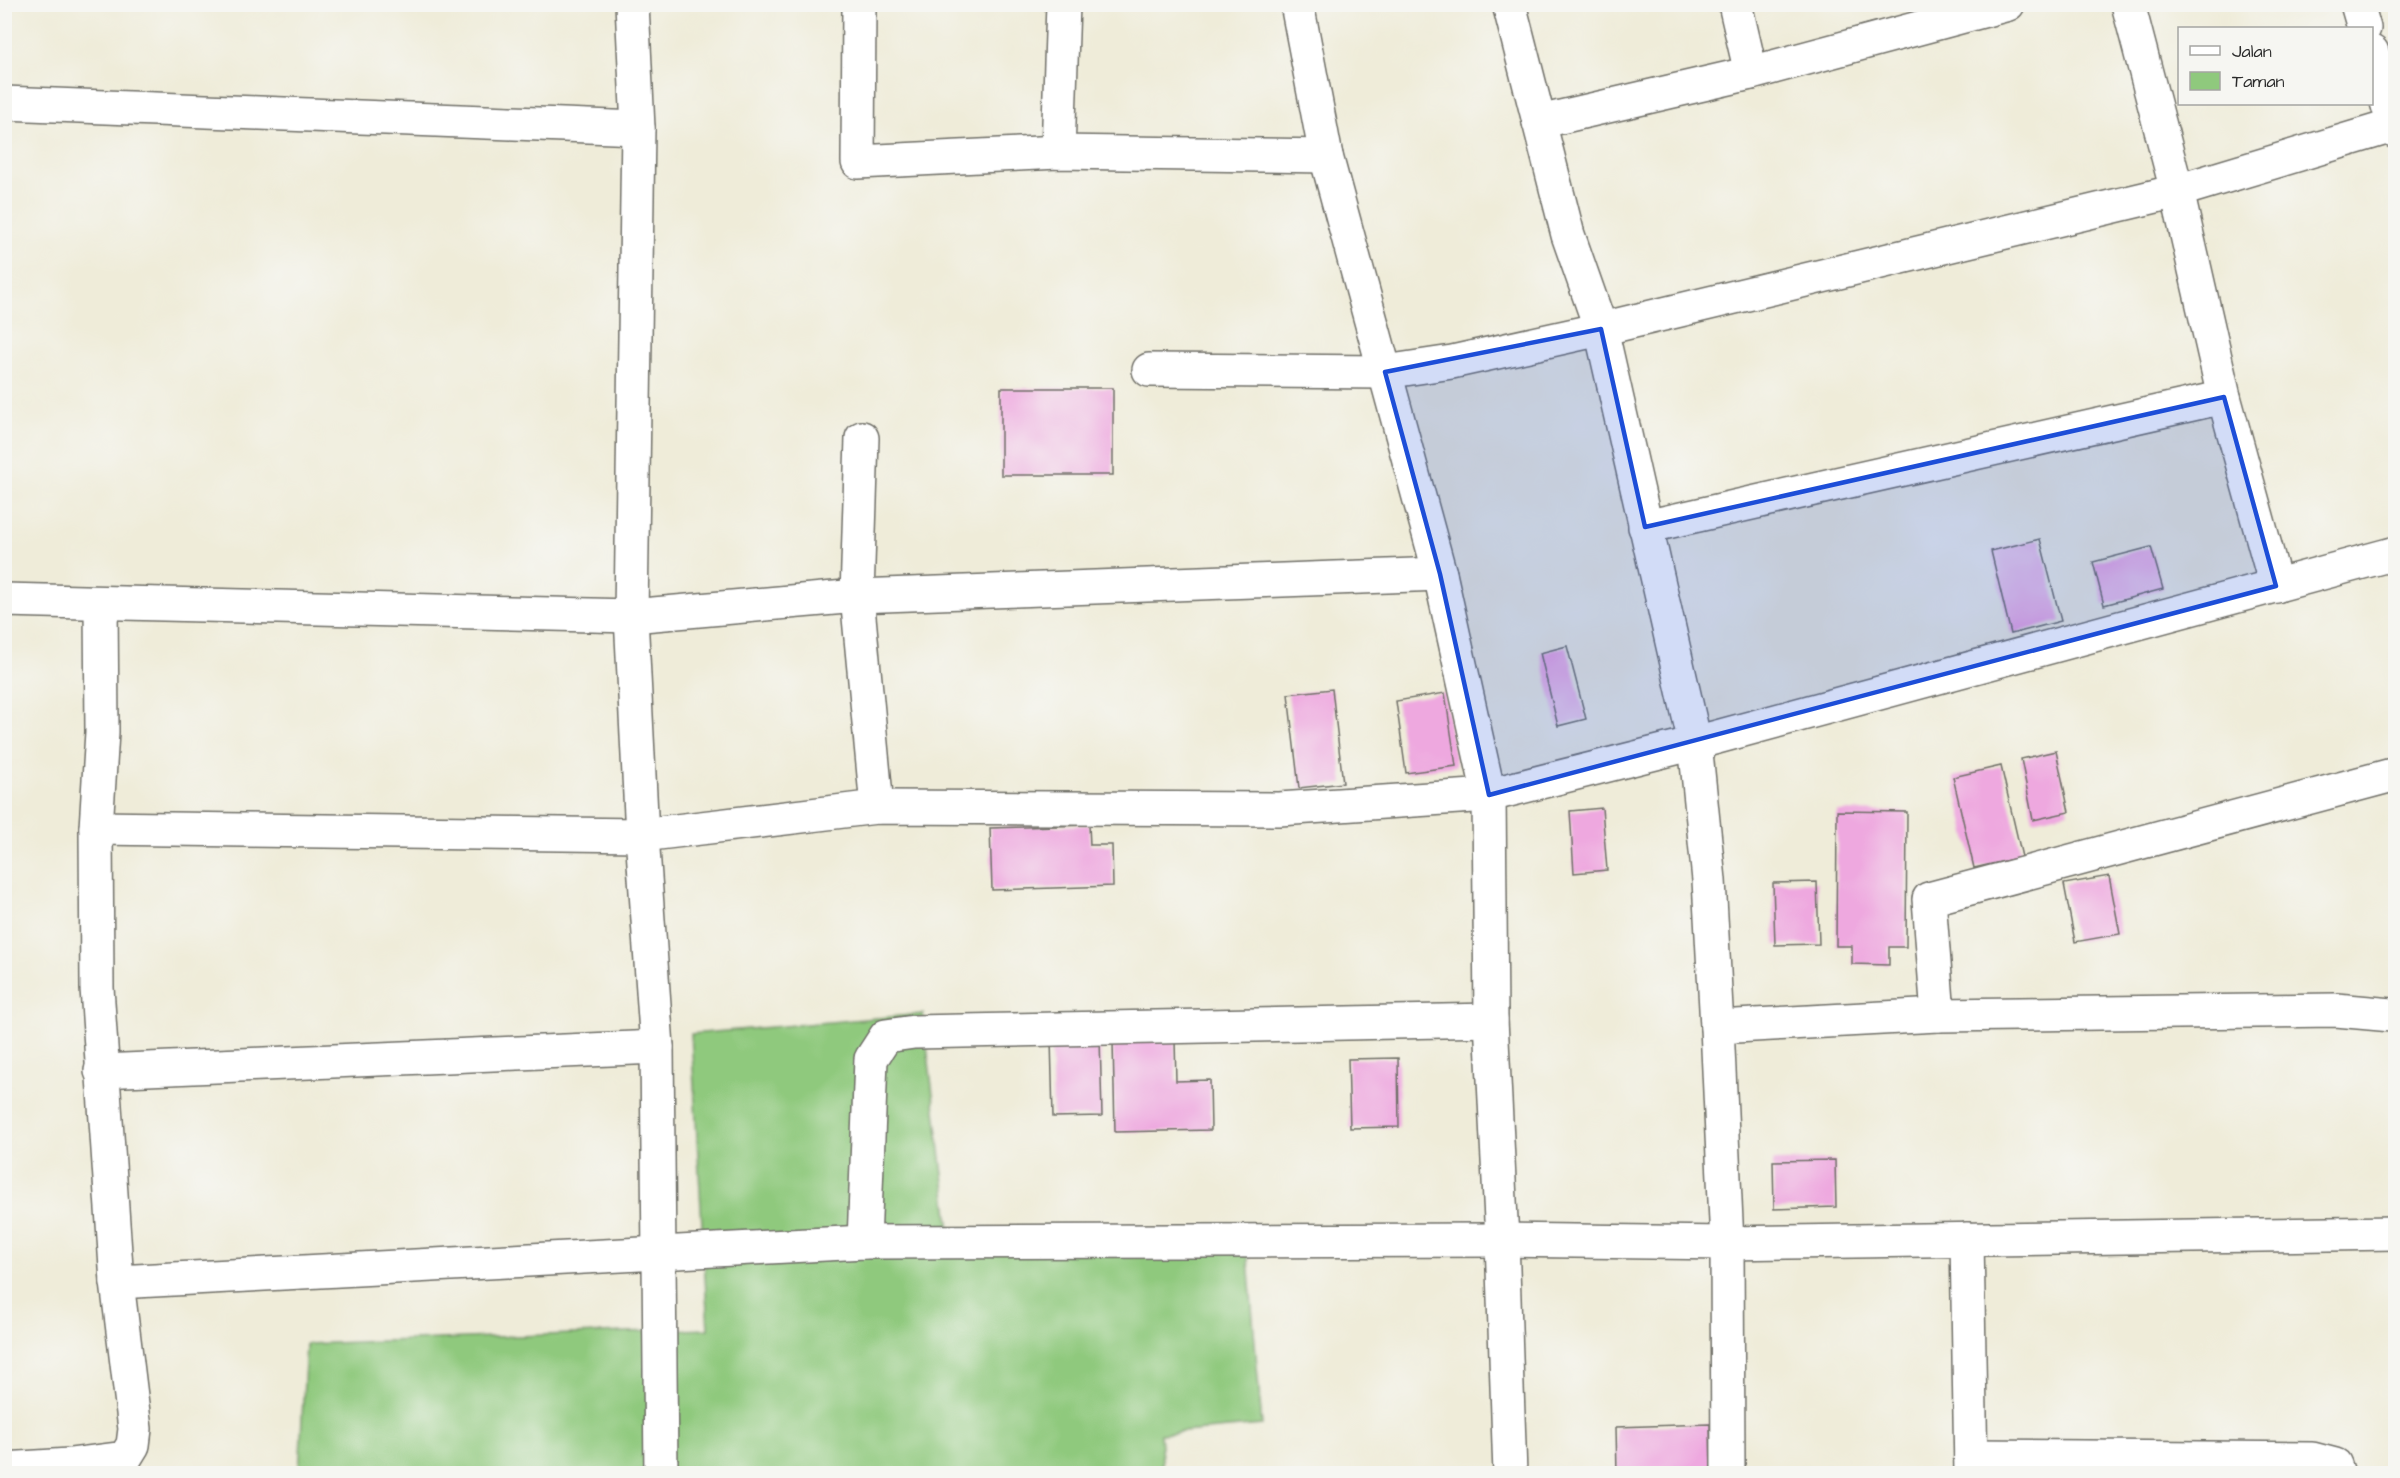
<svg xmlns="http://www.w3.org/2000/svg" width="2400" height="1478" font-family="'Architects Daughter',sans-serif">
<style>
.green{fill:#8fc97d;stroke:#5d7a54;stroke-width:1.5}
.building{fill:#eea8df}
.lines{fill:none;stroke-linecap:round;stroke-linejoin:round}
.minor-casing{stroke:#706f68;stroke-width:36}
.minor{stroke:#fff;stroke-width:33}
.marked{fill:#1d4ed8;fill-opacity:0.2;stroke:#1d4ed8;stroke-width:4.5;stroke-linejoin:round}
</style>
<rect width="100%" height="100%" fill="#f6f6f2"/>
<filter id="ink" filterUnits="userSpaceOnUse"><feTurbulence type="fractalNoise" baseFrequency=".0167" numOctaves="2"/><feDisplacementMap in="SourceGraphic" scale="12" xChannelSelector="R" yChannelSelector="G"/><feConvolveMatrix kernelMatrix="1 2 1 2 8 2 1 2 1" color-interpolation-filters="sRGB"/></filter>
<filter id="wash" filterUnits="userSpaceOnUse"><feTurbulence type="fractalNoise" baseFrequency=".008" numOctaves="4" result="noise"/><feDisplacementMap in="SourceGraphic" scale="24" xChannelSelector="R" yChannelSelector="G"/><feGaussianBlur stdDeviation="1.35" result="paint"/><feColorMatrix in="noise" values="0 0 0 0 0 0 0 0 0 0 0 0 0 0 0 0 0 1.4 0 .05"/><feComposite in="paint" operator="in"/></filter>
<g filter="url(#wash)">
<rect width="100%" height="100%" fill="#efecd9"/>
<path class="green" d="M923,1014L950,1231L1247,1248L1262,1425L1160,1434L1163,1473L299,1474L306,1344L708,1329L691,1034Z"/>
<g id="blocks">
<g class="building">
<rect x="1001" y="388" width="112" height="87"/>
<path d="M2040,539L2061,621L2011,634L1991,551Z"/>
<path d="M2151,547L2163,589L2104,605L2093,562Z"/>
<path d="M1567,646L1586,719L1558,726L1540,653Z"/>
<path d="M1332,689L1343,783L1299,788L1288,694Z"/>
<path d="M1445,693L1456,766L1406,773L1396,701Z"/>
<path d="M2056,751L2069,812L2033,820L2021,759Z"/>
<path d="M2001,766L2022,857L1974,868L1953,777Z"/>
<path d="M1602,808L1607,870L1574,873L1570,811Z"/>
<path d="M1837,811L1907,812L1906,947H1889V965L1852,964V946H1836Z"/>
<path d="M1089,825L1090,845H1112L1113,886L992,890L990,828Z"/>
<path d="M2109,876L2120,934L2075,942L2064,884Z"/>
<path d="M1817,882L1819,944L1775,945L1773,883Z"/>
<path d="M1100,1038L1102,1116L1053,1117L1051,1039Z"/>
<path d="M1175,1040L1176,1081L1210,1080L1211,1130L1115,1132L1113,1042Z"/>
<path d="M1398,1058L1399,1127L1350,1128L1348,1059Z"/>
<path d="M1835,1160L1836,1207L1774,1209L1773,1161Z"/>
<path d="M1710,1424L1711,1474H1617L1616,1427Z"/>
</g>
</g>
</g>
<g filter="url(#ink)">
<use href="#blocks" fill-opacity="0" stroke="#706f68" stroke-width="1.5"/>
<g class="lines">
<defs>
<g id="minor">
<path d="M632,4L638,128L631,616L642,835L657,1047L661,1474"/>
<path d="M859,4L858,162L1058,152L1326,156"/>
<path d="M1297,4L1326,156L1440,574L1489,795L1491,1020L1502,1240L1510,1474"/>
<path d="M1509,4L1568,235L1601,329L1695,743L1709,880L1717,1027L1727,1243L1728,1474"/>
<path d="M1735,4L1751,73"/>
<path d="M2128,4L2177,191L2224,397L2276,586"/>
<path d="M2357,4L2364,28"/>
<path d="M2372,52L2396,132"/>
<path d="M4,103L638,128"/>
<path d="M1539,122L1751,73L2008,4"/>
<path d="M1058,152L1063,4"/>
<path d="M1149,370L1385,372L1452,362L1601,329L2177,191L2396,125"/>
<path d="M862,438L857,596L877,807"/>
<path d="M1645,527L2224,397"/>
<path d="M4,600L631,616L857,596L1440,574"/>
<path d="M96,828L642,835L877,807L1279,809L1489,795L1695,743L2396,553"/>
<path d="M1938,1015L1929,899L2396,774"/>
<path d="M1717,1027L1938,1015L2336,1010L2392,1015L2396,1017"/>
<path d="M101,1071L657,1047"/>
<path d="M1967,1239L1971,1474"/>
<path d="M864,1242L871,1059L886,1036L914,1032L1491,1020"/>
<path d="M117,1282L864,1242L1502,1240L1727,1243L2396,1233"/>
<path d="M1971,1456L2312,1459L2335,1465L2338,1474"/>
<path d="M4,1469L70,1465L125,1458L133,1445L135,1429L117,1282L97,988L96,828L102,732L101,603"/>
</g>
</defs>
<use href="#minor" class="minor-casing"/>
<use href="#minor" class="minor"/>
</g>
</g>
<path class="marked" d="M1601,329L1645,527L2224,397L2276,586L1489,795L1440,574L1385,372Z"/>
<rect width="2400" height="1478" fill="none" stroke="#f6f6f2" stroke-width="24"/>
<rect x="2178" y="27" width="195" height="78" fill="#f6f6f2" stroke="#a5a5a2" stroke-width="1.5"/>
<rect x="2190" y="46" width="30" height="9" fill="#ffffff" stroke="#a5a5a2" stroke-width="1.5"/>
<text x="2232" y="57" font-size="18" fill="#2b2b2b">Jalan</text>
<rect x="2190" y="72" width="30" height="18" fill="#8fc97d" stroke="#a5a5a2" stroke-width="1.5"/>
<text x="2232" y="87" font-size="18" fill="#2b2b2b">Taman</text>
</svg>
